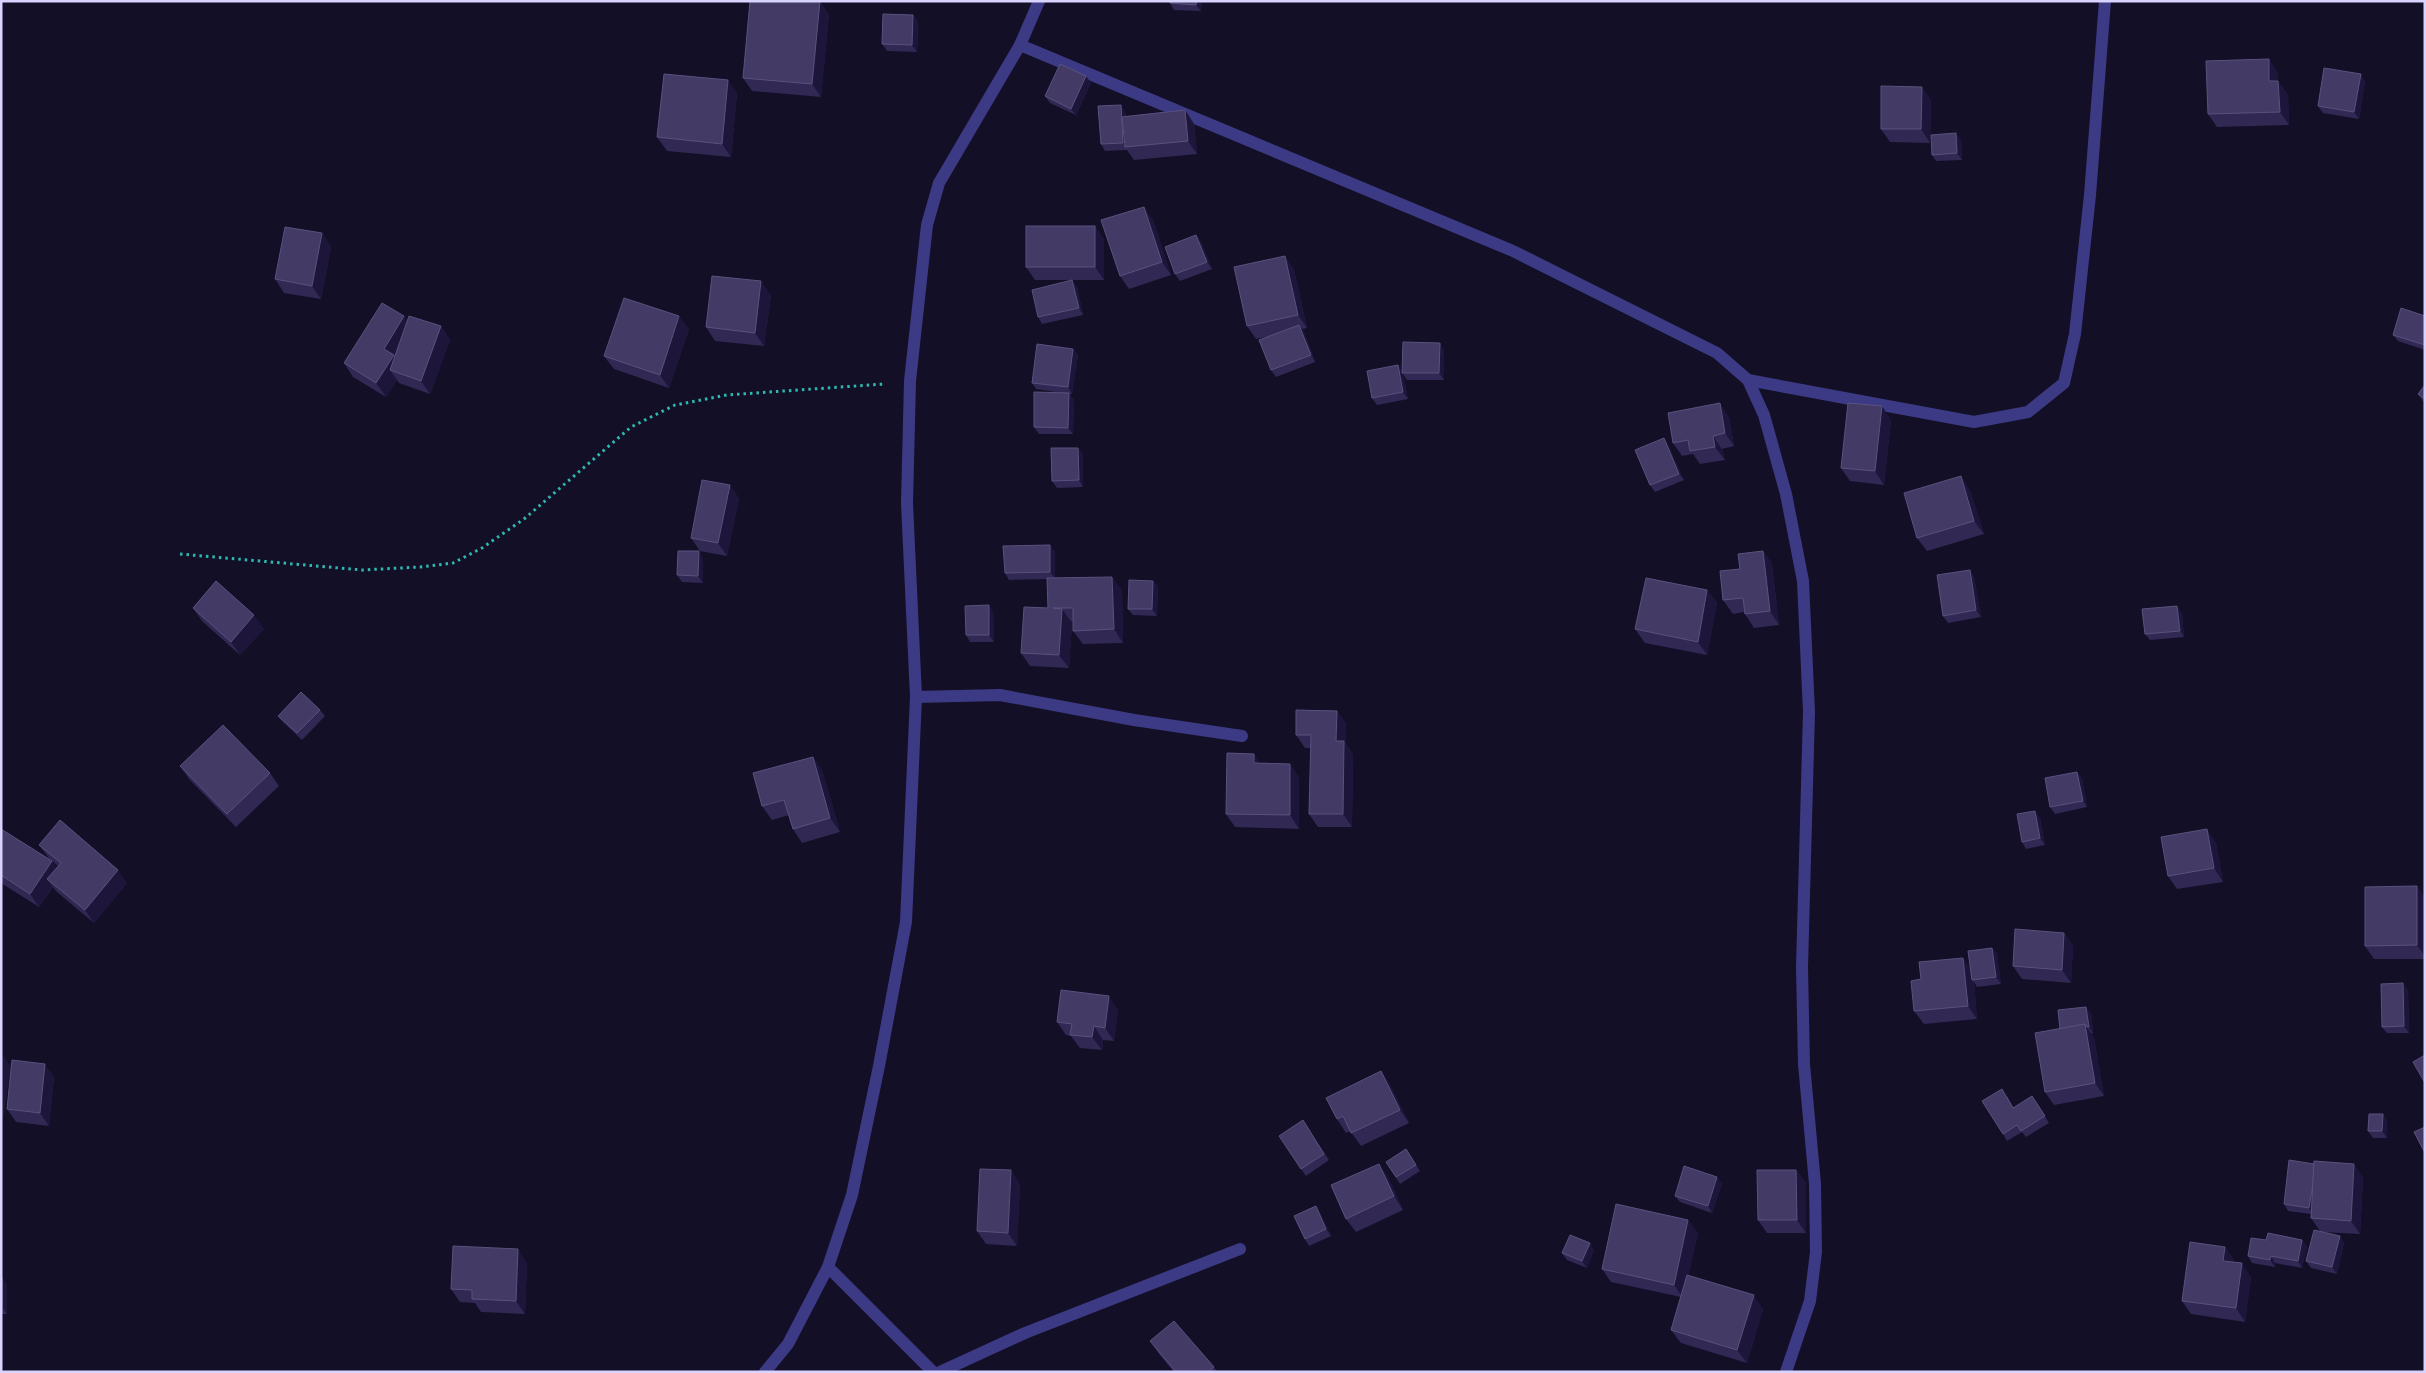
<svg xmlns="http://www.w3.org/2000/svg" width="2426" height="1373" font-family="'PT Sans Narrow',sans-serif">
<style>
.lines{fill:none;stroke-linecap:round;stroke-linejoin:round}
.path{stroke:#2fb8b0;stroke-width:3;stroke-dasharray:2.5 4;stroke-linecap:butt}
.street{stroke:#3d3a85;stroke-width:12}
.wall{fill:#312854}
.shaded-wall{fill:#1d163a}
.building{fill:#433a66;stroke:#5a527e}
</style>
<rect width="100%" height="100%" fill="#130f26"/>
<g class="lines">
<path class="path" d="M180,554L362,570L420,567L453,563L482,548L524,519L631,427L675,405L727,395L884,384"/>
<g class="street">
<path d="M1020,45L1513,251L1717,353L1748,380L1764,415L1786,494L1803,581L1809,712L1802,967L1804,1064L1815,1184L1816,1252L1810,1301L1786,1372"/>
<path d="M1748,380L1974,422L2028,412L2064,383L2075,334L2090,195L2105,1"/>
<path d="M916,697L1000,695L1134,720L1242,736"/>
<path d="M828,1267L933,1372"/>
<path d="M765,1372L788,1344L828,1267L852,1195L879,1066L906,922L916,697L907,503L910,381L927,225L939,183L1020,45L1039,1"/>
<path d="M940,1372L1025,1333L1240,1249"/>
</g>
</g>
<g class="wall">
<path d="M1202,1L1201,11L1174,10L1170,3Z"/>
<path d="M829,14L821,97L752,91L743,78Z"/>
<path d="M913,15L918,22L917,52L887,51L882,44Z"/>
<path d="M2278,72V81L2288,95L2289,125L2217,127L2208,114Z"/>
<path d="M2365,81L2359,119L2323,113L2318,106Z"/>
<path d="M1091,83L1076,115L1050,103L1045,96Z"/>
<path d="M737,93L731,157L667,151L657,137Z"/>
<path d="M1931,100L1930,143L1890,142L1881,129Z"/>
<path d="M1185,110L1194,124L1197,154L1134,160L1127,150L1105,151L1101,144L1125,112L1126,116Z"/>
<path d="M1961,140L1962,160L1936,161L1932,155Z"/>
<path d="M1153,220L1171,275L1129,289L1120,276Z"/>
<path d="M322,233L331,247L321,299L284,293L275,279Z"/>
<path d="M1196,235L1201,242L1212,269L1180,281L1175,274Z"/>
<path d="M1104,239V280H1035L1026,267Z"/>
<path d="M1285,256L1294,270L1307,328L1302,329L1304,332L1315,362L1276,377L1271,370L1270,336L1256,339L1247,326Z"/>
<path d="M1072,280L1077,287L1083,315L1042,324L1038,317Z"/>
<path d="M771,295L764,346L715,341L706,327Z"/>
<path d="M2425,316V350L2398,341L2393,335Z"/>
<path d="M408,321L441,326L450,340L430,394L399,383L397,380L386,397L353,377L344,363Z"/>
<path d="M689,329L669,388L614,369L604,356Z"/>
<path d="M1073,349L1078,355L1072,394H1069L1074,400L1073,434H1039L1034,427L1062,393L1036,389L1032,383Z"/>
<path d="M1444,350V380H1407L1403,374L1408,399L1377,405L1372,398L1402,371Z"/>
<path d="M2425,385V404L2418,394Z"/>
<path d="M1729,417L1734,446L1722,449L1725,460L1700,464L1693,454L1682,456L1673,443Z"/>
<path d="M1891,420L1884,485L1850,481L1841,468Z"/>
<path d="M1668,445L1684,480L1655,492L1650,485Z"/>
<path d="M1078,448L1083,454V487L1057,488L1052,481Z"/>
<path d="M1970,490L1984,534L1927,551L1917,538Z"/>
<path d="M739,498L727,556L700,551L691,538Z"/>
<path d="M1050,545L1055,552V578L1122,590L1123,643L1083,644L1073,631V621H1071L1072,623L1069,668L1030,666L1021,653L1048,608L1047,579L1009,580L1005,573Z"/>
<path d="M1763,551L1772,564L1779,625L1754,628L1745,614L1744,612L1733,614L1723,600L1740,569Z"/>
<path d="M703,558V583L682,582L677,575Z"/>
<path d="M1970,570L1974,577L1981,617L1948,623L1943,616Z"/>
<path d="M1153,581L1158,587L1157,616L1133,615L1128,609Z"/>
<path d="M1707,590L1717,603L1707,655L1645,643L1635,629Z"/>
<path d="M193,608L264,629L240,655L202,621Z"/>
<path d="M993,612L994,642H970L966,635Z"/>
<path d="M2182,613L2184,637L2150,640L2145,634Z"/>
<path d="M320,710L325,716L302,740L283,722L278,716Z"/>
<path d="M1337,711L1346,724V744L1353,755L1352,827H1318L1309,814L1311,748H1305L1296,735Z"/>
<path d="M1261,763L1290,764L1299,778V829L1235,827L1226,814Z"/>
<path d="M180,766L270,773L279,786L236,827L189,779Z"/>
<path d="M822,770L840,832L802,843L793,829L789,815L772,820L762,806Z"/>
<path d="M2077,772L2082,779L2087,807L2055,814L2050,807Z"/>
<path d="M2040,818L2045,845L2026,849L2022,842Z"/>
<path d="M1,829L56,868L58,866L49,858L39,845L127,883L94,923L57,892L53,887L39,907L1,883Z"/>
<path d="M2216,843L2223,882L2177,889L2168,876Z"/>
<path d="M2425,897V959H2374L2365,946Z"/>
<path d="M2064,933L2073,946L2071,983L2022,979L2013,966Z"/>
<path d="M1992,948L1997,954L2001,984L1977,987L1974,982L1977,1019L1924,1024L1914,1011L1921,979L1970,968Z"/>
<path d="M2408,990L2409,1033H2387L2382,1027Z"/>
<path d="M1118,1010L1114,1041L1103,1040L1102,1050L1080,1048L1071,1036L1066,1035L1057,1022Z"/>
<path d="M2091,1013L2093,1033L2091,1034L2094,1038L2104,1096L2054,1105L2045,1092L2060,1029Z"/>
<path d="M1381,1071L1390,1085L1409,1123L1361,1146L1350,1131L1346,1133L1337,1119Z"/>
<path d="M54,1077L49,1126L16,1122L7,1109Z"/>
<path d="M2007,1096L2013,1107L2037,1103L2049,1123L2026,1137L2022,1132L2007,1141L2003,1134Z"/>
<path d="M2383,1114L2387,1121V1138H2373L2368,1131Z"/>
<path d="M1307,1127L1329,1160L1306,1176L1301,1169Z"/>
<path d="M1406,1149L1420,1171L1400,1184L1386,1162Z"/>
<path d="M1796,1170L1806,1183V1233H1767L1758,1220Z"/>
<path d="M1388,1177L1403,1210L1356,1232L1346,1219Z"/>
<path d="M1717,1177L1722,1184L1712,1213L1680,1202L1675,1196Z"/>
<path d="M2363,1177L2360,1234L2322,1232L2344,1243L2337,1274L2311,1268L2306,1261L2320,1231L2311,1218V1214L2288,1211L2284,1204Z"/>
<path d="M1020,1184L1017,1246L986,1244L977,1231Z"/>
<path d="M1320,1213L1331,1236L1309,1246L1305,1239Z"/>
<path d="M1698,1233L1688,1276L1763,1309L1747,1363L1681,1343L1671,1330L1681,1297L1611,1282L1602,1269Z"/>
<path d="M2266,1240H2302L2307,1247L2302,1268L2275,1263V1267L2252,1263L2248,1256Z"/>
<path d="M1590,1243L1594,1250L1587,1268L1567,1260L1562,1253Z"/>
<path d="M2225,1247L2234,1260V1262L2251,1277L2245,1322L2191,1314L2182,1301Z"/>
<path d="M527,1263L525,1314L481,1312L475,1303L460,1302L451,1289Z"/>
<path d="M1,1278L7,1285V1314H1Z"/>
<path d="M1150,1341L1214,1367L1217,1372H1174L1159,1354Z"/>
</g>
<g class="shaded-wall">
<path d="M820,1L829,14L821,97L812,84Z"/>
<path d="M1197,1H1202L1201,11L1196,5Z"/>
<path d="M913,15L918,22L917,52L912,45Z"/>
<path d="M2269,59L2278,72L2279,95L2269,81Z"/>
<path d="M2361,74L2365,81L2359,119L2354,112Z"/>
<path d="M1086,76L1091,83L1076,115L1071,109Z"/>
<path d="M728,80L737,93L731,157L722,144Z"/>
<path d="M2278,81L2288,95L2289,125L2280,112Z"/>
<path d="M1922,87L1931,100L1930,143L1921,129Z"/>
<path d="M1121,105L1125,112L1128,147H1126L1123,143Z"/>
<path d="M1185,110L1194,124L1197,154L1188,141Z"/>
<path d="M1956,133L1961,140L1962,160L1957,153Z"/>
<path d="M1144,207L1153,220L1171,275L1162,262Z"/>
<path d="M1095,226L1104,239V280L1095,267Z"/>
<path d="M322,233L331,247L321,299L312,286Z"/>
<path d="M1196,235L1201,242L1212,269L1207,262Z"/>
<path d="M1285,256L1294,270L1307,328L1298,315Z"/>
<path d="M1072,280L1077,287L1083,315L1079,308Z"/>
<path d="M761,281L771,295L764,346L755,333Z"/>
<path d="M404,316L413,329L390,370L397,380L386,397L376,383L384,349Z"/>
<path d="M679,316L689,329L669,388L660,375Z"/>
<path d="M1299,325L1304,332L1315,362L1311,355Z"/>
<path d="M441,326L450,340L430,394L421,381Z"/>
<path d="M1440,343L1444,350V380L1439,373Z"/>
<path d="M1073,349L1078,355L1072,394L1068,387Z"/>
<path d="M1398,365L1403,372L1408,399L1403,392Z"/>
<path d="M1069,393L1074,400L1073,434L1068,428Z"/>
<path d="M1720,403L1729,417L1734,446L1725,433Z"/>
<path d="M1882,406L1891,420L1884,485L1875,471Z"/>
<path d="M1713,436L1722,449L1725,460L1715,447Z"/>
<path d="M1664,438L1668,445L1684,480L1679,474Z"/>
<path d="M1078,448L1083,454V487L1079,480Z"/>
<path d="M1961,476L1970,490L1984,534L1974,521Z"/>
<path d="M730,485L739,498L727,556L718,543Z"/>
<path d="M1050,545L1055,552V578L1050,572Z"/>
<path d="M699,551L703,558V583L698,576Z"/>
<path d="M1763,551L1772,564L1779,625L1770,611Z"/>
<path d="M1970,570L1974,577L1981,617L1976,610Z"/>
<path d="M1112,577L1122,590L1123,643L1114,629Z"/>
<path d="M1153,581L1158,587L1157,616L1152,609Z"/>
<path d="M1707,590L1717,603L1707,655L1698,642Z"/>
<path d="M989,605L993,612L994,642L989,635Z"/>
<path d="M2177,606L2182,613L2184,637L2180,631Z"/>
<path d="M1062,609L1072,623L1069,668L1059,655Z"/>
<path d="M254,615L264,629L240,655L231,642Z"/>
<path d="M1337,711L1346,724V744L1353,755L1352,827L1343,814L1336,741Z"/>
<path d="M1254,754L1263,767L1254,763Z"/>
<path d="M813,757L822,770L840,832L830,818Z"/>
<path d="M1290,764L1299,778V829L1290,815Z"/>
<path d="M2077,772L2082,779L2087,807L2083,801Z"/>
<path d="M2035,811L2040,818L2045,845L2040,838Z"/>
<path d="M2207,829L2216,843L2223,882L2214,868Z"/>
<path d="M52,861L61,874L47,879L53,887L39,907L30,894Z"/>
<path d="M118,870L127,883L94,923L85,910Z"/>
<path d="M2417,886L2425,897V956L2417,945Z"/>
<path d="M2064,933L2073,946L2071,983L2062,970Z"/>
<path d="M1992,948L1997,954L2001,984L1996,977Z"/>
<path d="M1963,958L1973,971L1972,980L1974,982L1977,1019L1968,1006Z"/>
<path d="M2403,983L2408,990L2409,1033L2404,1026Z"/>
<path d="M1109,996L1118,1010L1114,1041L1105,1028Z"/>
<path d="M2086,1007L2091,1013L2093,1033L2089,1027Z"/>
<path d="M2085,1024L2094,1038L2104,1096L2095,1083Z"/>
<path d="M1094,1026L1103,1040L1102,1050L1092,1037Z"/>
<path d="M1,1053L11,1066L3,1121L1,1118Z"/>
<path d="M45,1064L54,1077L49,1126L40,1113Z"/>
<path d="M1381,1071L1390,1085L1409,1123L1400,1110Z"/>
<path d="M2383,1114L2387,1121V1138L2382,1131Z"/>
<path d="M1379,1164L1388,1177L1403,1210L1394,1196Z"/>
<path d="M2315,1164L2314,1215L2309,1208Z"/>
<path d="M2354,1164L2363,1177L2360,1234L2351,1221Z"/>
<path d="M1011,1170L1020,1184L1017,1246L1008,1233Z"/>
<path d="M1796,1170L1806,1183V1233L1797,1220Z"/>
<path d="M1717,1177L1722,1184L1712,1213L1708,1206Z"/>
<path d="M1316,1206L1320,1213L1331,1236L1326,1229Z"/>
<path d="M1688,1220L1698,1233L1683,1298L1674,1285Z"/>
<path d="M2340,1236L2344,1243L2337,1274L2332,1267Z"/>
<path d="M2302,1240L2307,1247L2302,1268L2298,1261Z"/>
<path d="M1590,1243L1594,1250L1587,1268L1582,1261Z"/>
<path d="M2225,1247L2234,1260L2232,1274L2223,1261Z"/>
<path d="M518,1249L527,1263L525,1314L516,1301Z"/>
<path d="M2271,1256L2275,1263V1267L2270,1260Z"/>
<path d="M2242,1263L2251,1277L2245,1322L2236,1308Z"/>
<path d="M2,1278L7,1285V1314L2,1307Z"/>
<path d="M1754,1295L1763,1309L1747,1363L1737,1350Z"/>
</g>
<g class="building">
<path d="M750,1H820L812,84L743,78Z"/>
<path d="M1170,1H1197L1196,5L1170,3Z"/>
<path d="M883,14L913,15L912,45L882,44Z"/>
<path d="M2269,59V81H2278L2280,112L2208,114L2206,61Z"/>
<path d="M1060,64L1086,76L1071,109L1045,96Z"/>
<path d="M2324,68L2361,74L2354,112L2318,106Z"/>
<path d="M664,74L728,80L722,144L657,137Z"/>
<path d="M1881,86L1922,87L1921,129H1881Z"/>
<path d="M1121,105L1123,143L1101,144L1098,106Z"/>
<path d="M1185,110L1188,141L1125,147L1122,117Z"/>
<path d="M1956,133L1957,153L1932,155L1931,135Z"/>
<path d="M1144,207L1162,262L1120,276L1101,220Z"/>
<rect x="1026" y="226" width="69" height="41"/>
<path d="M285,227L322,233L312,286L275,279Z"/>
<path d="M1196,235L1207,262L1175,274L1165,247Z"/>
<path d="M1285,256L1298,315L1247,326L1234,267Z"/>
<path d="M712,276L761,281L755,333L706,327Z"/>
<path d="M1072,280L1079,308L1038,317L1032,290Z"/>
<path d="M624,298L679,316L660,375L604,356Z"/>
<path d="M382,303L404,316L384,349L394,355L376,383L344,363Z"/>
<path d="M2401,308L2425,316V345L2393,335Z"/>
<path d="M409,316L441,326L421,381L390,370Z"/>
<path d="M1299,325L1311,355L1271,370L1259,340Z"/>
<path d="M1403,342L1440,343L1439,373H1402Z"/>
<path d="M1037,344L1073,349L1068,387L1032,383Z"/>
<path d="M1398,365L1403,392L1372,398L1367,371Z"/>
<path d="M2425,385V399L2418,394Z"/>
<path d="M1034,392L1069,393L1068,428L1034,427Z"/>
<path d="M1720,403L1725,433L1713,436L1715,447L1690,451L1688,440L1673,443L1668,413Z"/>
<path d="M1848,403L1882,406L1875,471L1841,468Z"/>
<path d="M1664,438L1679,474L1650,485L1635,450Z"/>
<path d="M1051,448H1078L1079,480L1052,481Z"/>
<path d="M1961,476L1974,521L1917,538L1904,493Z"/>
<path d="M702,480L730,485L718,543L691,538Z"/>
<path d="M1050,545V572L1005,573L1003,546Z"/>
<path d="M678,551H699L698,576L677,575Z"/>
<path d="M1763,551L1770,611L1745,614L1743,598L1723,600L1720,571L1740,569L1738,554Z"/>
<path d="M1970,570L1976,610L1943,616L1937,575Z"/>
<path d="M1112,577L1114,629L1073,631V608H1053L1062,609L1059,655L1021,653L1024,607L1048,608L1047,578Z"/>
<path d="M1646,578L1707,590L1698,642L1635,629Z"/>
<path d="M1129,580L1153,581L1152,609H1128Z"/>
<path d="M216,581L254,615L231,642L193,608Z"/>
<path d="M989,605V635H966L965,606Z"/>
<path d="M2177,606L2180,631L2145,634L2142,609Z"/>
<path d="M301,692L320,710L297,733L278,716Z"/>
<path d="M1296,710L1337,711L1336,741H1344L1343,814H1309L1311,735H1296Z"/>
<path d="M223,725L270,773L227,814L180,766Z"/>
<path d="M1227,753L1254,754V763L1290,764V815L1226,814Z"/>
<path d="M813,757L830,818L793,829L784,800L762,806L753,773Z"/>
<path d="M2077,772L2083,801L2050,807L2045,778Z"/>
<path d="M2035,811L2040,838L2022,842L2017,814Z"/>
<path d="M60,820L118,870L85,910L47,879L61,863L39,845Z"/>
<path d="M1,829L52,861L30,894L1,875Z"/>
<path d="M2207,829L2214,868L2168,876L2161,837Z"/>
<path d="M2417,886V945L2365,946V887Z"/>
<path d="M2015,929L2064,933L2062,970L2013,966Z"/>
<path d="M1992,948L1996,977L1972,980L1968,951Z"/>
<path d="M1963,958L1968,1006L1914,1011L1911,981L1921,979L1919,962Z"/>
<path d="M2403,983L2404,1026L2382,1027L2381,984Z"/>
<path d="M1061,990L1109,996L1105,1028L1094,1026L1092,1037L1070,1035L1072,1024L1057,1022Z"/>
<path d="M2086,1007L2089,1027H2087L2085,1024L2060,1029L2058,1010Z"/>
<path d="M2085,1024L2095,1083L2045,1092L2035,1033Z"/>
<path d="M2425,1055V1083L2413,1062Z"/>
<path d="M12,1060L45,1064L40,1113L7,1109Z"/>
<path d="M1381,1071L1400,1110L1351,1133L1343,1116L1337,1119L1326,1098Z"/>
<path d="M2002,1089L2013,1108L2032,1096L2045,1116L2021,1131L2017,1125L2003,1134L1982,1101Z"/>
<path d="M2369,1114H2383L2382,1131H2368Z"/>
<path d="M1303,1120L1324,1154L1301,1169L1279,1136Z"/>
<path d="M2425,1127V1153L2414,1132Z"/>
<path d="M1406,1149L1416,1165L1396,1177L1386,1162Z"/>
<path d="M2289,1160L2314,1164L2313,1184L2309,1208L2284,1204Z"/>
<path d="M2314,1161L2354,1164L2351,1221L2311,1218Z"/>
<path d="M1379,1164L1394,1196L1346,1219L1331,1185Z"/>
<path d="M1684,1166L1717,1177L1708,1206L1675,1196Z"/>
<path d="M980,1169L1011,1170L1008,1233L977,1231Z"/>
<path d="M1757,1170H1796L1797,1220H1758Z"/>
<path d="M1616,1204L1688,1220L1674,1285L1602,1269Z"/>
<path d="M1316,1206L1326,1229L1305,1239L1294,1216Z"/>
<path d="M2314,1230L2340,1236L2332,1267L2306,1261Z"/>
<path d="M2268,1233L2302,1240L2298,1261L2271,1256L2270,1260L2248,1256L2251,1238L2266,1240Z"/>
<path d="M1570,1235L1590,1243L1582,1261L1562,1253Z"/>
<path d="M2190,1242L2225,1247L2223,1261L2242,1263L2236,1308L2182,1301Z"/>
<path d="M453,1246L518,1249L516,1301L472,1299V1290L451,1289Z"/>
<path d="M1687,1275L1754,1295L1737,1350L1671,1330Z"/>
<rect x="1" y="1278" width="1" height="29"/>
<path d="M1174,1321L1214,1367L1208,1372H1176L1150,1341Z"/>
</g>
<rect width="2426" height="1373" fill="none" stroke="#d9d4ff" stroke-width="5"/>
</svg>
